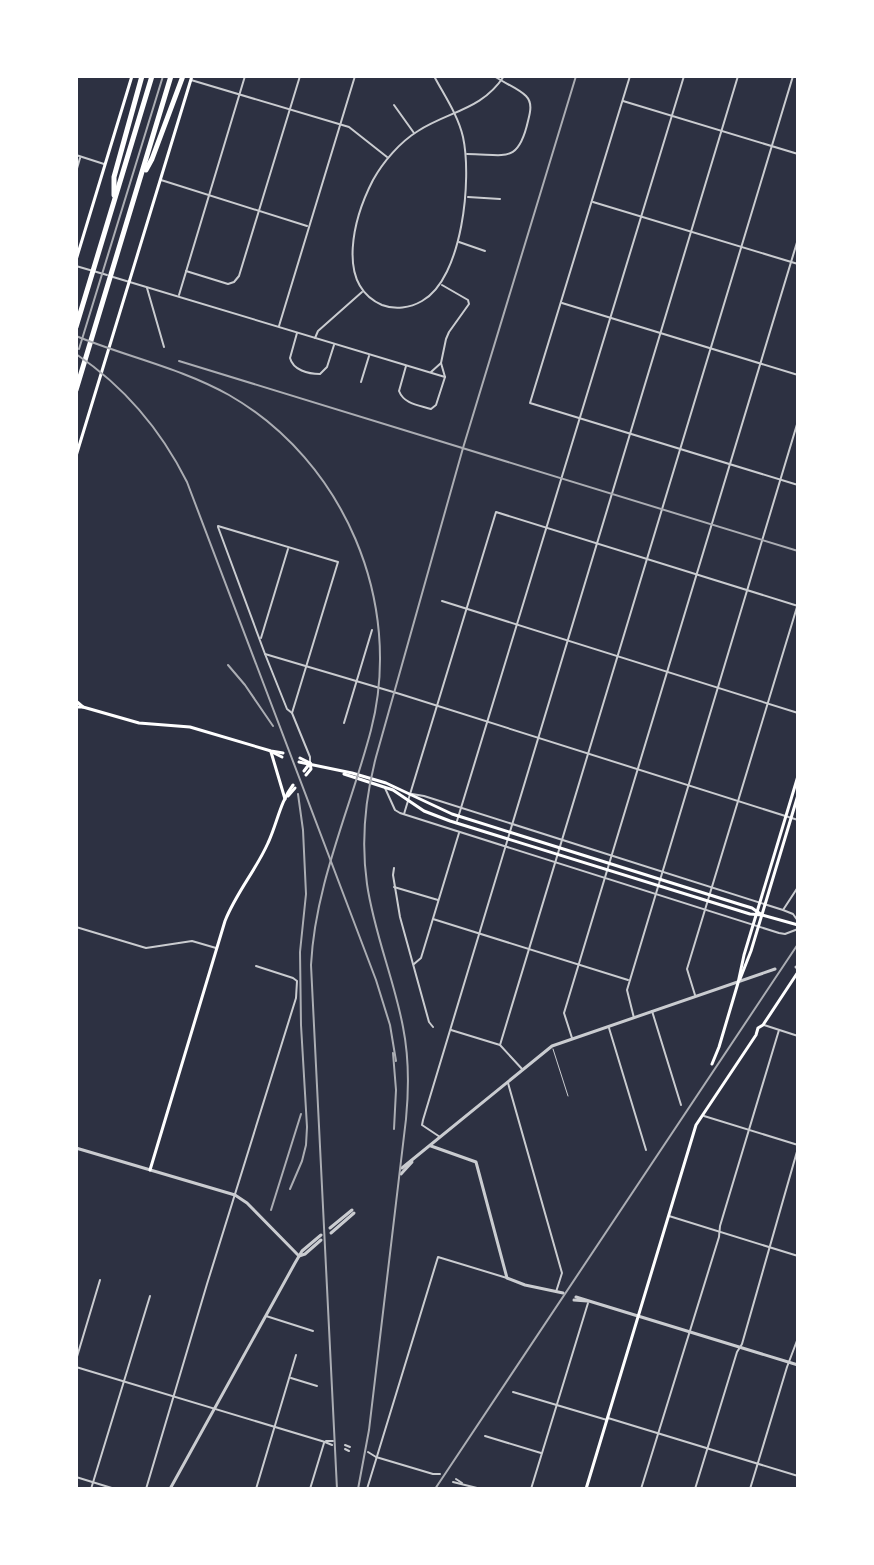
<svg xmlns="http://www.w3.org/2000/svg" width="874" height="1565" font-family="Montserrat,sans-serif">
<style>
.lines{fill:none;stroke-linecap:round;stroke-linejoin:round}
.service{stroke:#caccd0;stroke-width:1}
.minor{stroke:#caccd0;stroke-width:2}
.tertiary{stroke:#caccd0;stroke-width:3}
.secondary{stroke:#fff;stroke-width:3}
.motorway{stroke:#fff;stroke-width:5}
.rail{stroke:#abadb3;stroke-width:2}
</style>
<rect width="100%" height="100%" fill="#2d3142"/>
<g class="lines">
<path class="service" d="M553,1049L568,1096"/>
<g class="minor">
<path d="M434,76C444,95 458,115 463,137C472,178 463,278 422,301C410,308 395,310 382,305C334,284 355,215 373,180C383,162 400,142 418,131C449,111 482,110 504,76"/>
<path d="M630,76L530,403L798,485"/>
<path d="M191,80L349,127L387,157"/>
<path d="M623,101L798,154"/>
<path d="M394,105L414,133"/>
<path d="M467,154C505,154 518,165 528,121C530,113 533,103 526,96C518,88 504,83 494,76"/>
<path d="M76,155L104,164"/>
<path d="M76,172L80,158"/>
<path d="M161,180L307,226"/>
<path d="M468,197L500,199"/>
<path d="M593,202L798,264"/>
<path d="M459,242L485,251"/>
<path d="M76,266L107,275"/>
<path d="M186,271L228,284L234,282L239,276L300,76"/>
<path d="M113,277L445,377"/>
<path d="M147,288L164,347"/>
<path d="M179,295L245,76"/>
<path d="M562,303L798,375"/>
<path d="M279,326L355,76"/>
<path d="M297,333L290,358C293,370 308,374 320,374L327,367L334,345"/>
<path d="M315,338L318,331L362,292"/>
<path d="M406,366L399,391C404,404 418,405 431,409L436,405L445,377L441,363L446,339L449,332L469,304L468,300L442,285"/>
<path d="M431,372L441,363"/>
<path d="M361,382L369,356"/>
<path d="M218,526L338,562L292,713"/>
<path d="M218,527L265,654L287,709L292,713L310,757V763"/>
<path d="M442,601L798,713"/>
<path d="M261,638L288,549"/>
<path d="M265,654L400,694L798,820"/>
<path d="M344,723L372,630"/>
<path d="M385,788L395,810L400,813L779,933L785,934L798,929"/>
<path d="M412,794L424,796L783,910L793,914L798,921"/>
<path d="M404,814L496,512L798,606"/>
<path d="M457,821L684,76"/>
<path d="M394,868L393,875L400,917L429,1022L433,1027"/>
<path d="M394,887L438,900"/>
<path d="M783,910L798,887"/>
<path d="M433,919L628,980"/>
<path d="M76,927L146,948L192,941L216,948"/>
<path d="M414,964L421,958L459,833"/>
<path d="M695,995L687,969L797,607"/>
<path d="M652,1011L681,1105"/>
<path d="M634,1018L627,990L798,421"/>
<path d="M764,1025L798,1036"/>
<path d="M609,1028L646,1150"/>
<path d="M451,1030L500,1045L523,1070"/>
<path d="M572,1038L564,1013L798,239"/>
<path d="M500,1045L793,76"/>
<path d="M508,1083L562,1273L556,1292"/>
<path d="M704,1116L798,1145"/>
<path d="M440,1137L422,1125L423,1120L738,76"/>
<path d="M669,1216L798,1256"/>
<path d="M266,1316L313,1331"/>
<path d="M76,1360L100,1280"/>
<path d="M76,1367L325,1442L332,1445"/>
<path d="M291,1378L317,1386"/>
<path d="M513,1392L607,1420"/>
<path d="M608,1418L798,1476"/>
<path d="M485,1436L541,1453"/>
<path d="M326,1441H333"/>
<path d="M345,1445L350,1447"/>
<path d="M345,1449L349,1451"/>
<path d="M368,1452L376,1457L433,1474H440"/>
<path d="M76,1477L115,1489"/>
<path d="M456,1479L462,1483"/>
<path d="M453,1482L481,1489"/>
<path d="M91,1489L150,1296"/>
<path d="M146,1489L207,1284L296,998L297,981L293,978L256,966"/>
<path d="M256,1489L296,1355"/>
<path d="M310,1489L324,1443"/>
<path d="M367,1489L438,1257L507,1278"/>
<path d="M531,1489L588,1303"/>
<path d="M641,1489L719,1237L720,1226L779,1030"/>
<path d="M695,1489L737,1352L742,1344L798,1148"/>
<path d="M750,1489L787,1367L798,1338"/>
</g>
<g class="tertiary">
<path d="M796,967L798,966"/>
<path d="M431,1146L476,1162L507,1278L525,1285L563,1293"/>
<path d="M76,1148L235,1195L247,1203L299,1256"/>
<path d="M402,1168L552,1046L775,969"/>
<path d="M401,1174L412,1162"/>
<path d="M330,1228L352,1210"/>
<path d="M331,1233L354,1213"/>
<path d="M299,1256L305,1254L321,1240"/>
<path d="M576,1297L798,1365"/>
<path d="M574,1300L587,1301"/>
<path d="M170,1489L295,1263L302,1251L321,1235"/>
</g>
<g class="secondary">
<path d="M76,260L132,76"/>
<path d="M76,456L192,76"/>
<path d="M76,701L83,707"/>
<path d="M76,707H83L139,723L190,727L271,751L283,753"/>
<path d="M271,752L285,799"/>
<path d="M274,753L282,757"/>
<path d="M300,758L310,763"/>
<path d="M299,762L352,773L386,783L452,814L742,905L752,908L762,915"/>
<path d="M304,771L310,763"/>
<path d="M344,774L393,790L424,811L450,821L750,914L762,915L798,925"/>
<path d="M306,775L311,769L310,763"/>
<path d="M288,796L295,788"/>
<path d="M740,979L751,951L798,795"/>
<path d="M712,1064L719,1047L738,983L744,955L798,776"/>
<path d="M150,1170L225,921C236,893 256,870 268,843C277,824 280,802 293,785"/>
<path d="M586,1489L696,1125L756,1035L758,1028L763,1025L798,972"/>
</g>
<g class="motorway">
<path d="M146,170L152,159L183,76"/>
<path d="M114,195V177L142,76"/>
<path d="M76,327L152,76"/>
<path d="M76,390L171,76"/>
</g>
<g class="rail">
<path d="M76,336C127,357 181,368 229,395C344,461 404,602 371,730C351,807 315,884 311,965L337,1489"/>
<path d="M79,349L163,76"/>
<path d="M76,354C125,387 161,430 187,482L376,980L390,1025L396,1061"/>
<path d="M179,361L798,551"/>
<path d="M228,665L245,685L273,726"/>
<path d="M393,1053L396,1090L394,1129"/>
<path d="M290,1189L302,1161L306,1145L307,1127L301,1025L300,952L306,894L303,830L298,794"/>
<path d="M271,1210L301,1114"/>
<path d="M358,1489L369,1430L406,1119C409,1088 409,1057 403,1027C394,979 374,933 367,884C361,842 365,799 376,757L463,448L576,76"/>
<path d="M435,1489L798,944"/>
</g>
</g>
<rect width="874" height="1565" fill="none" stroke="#ffffff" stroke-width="156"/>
</svg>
